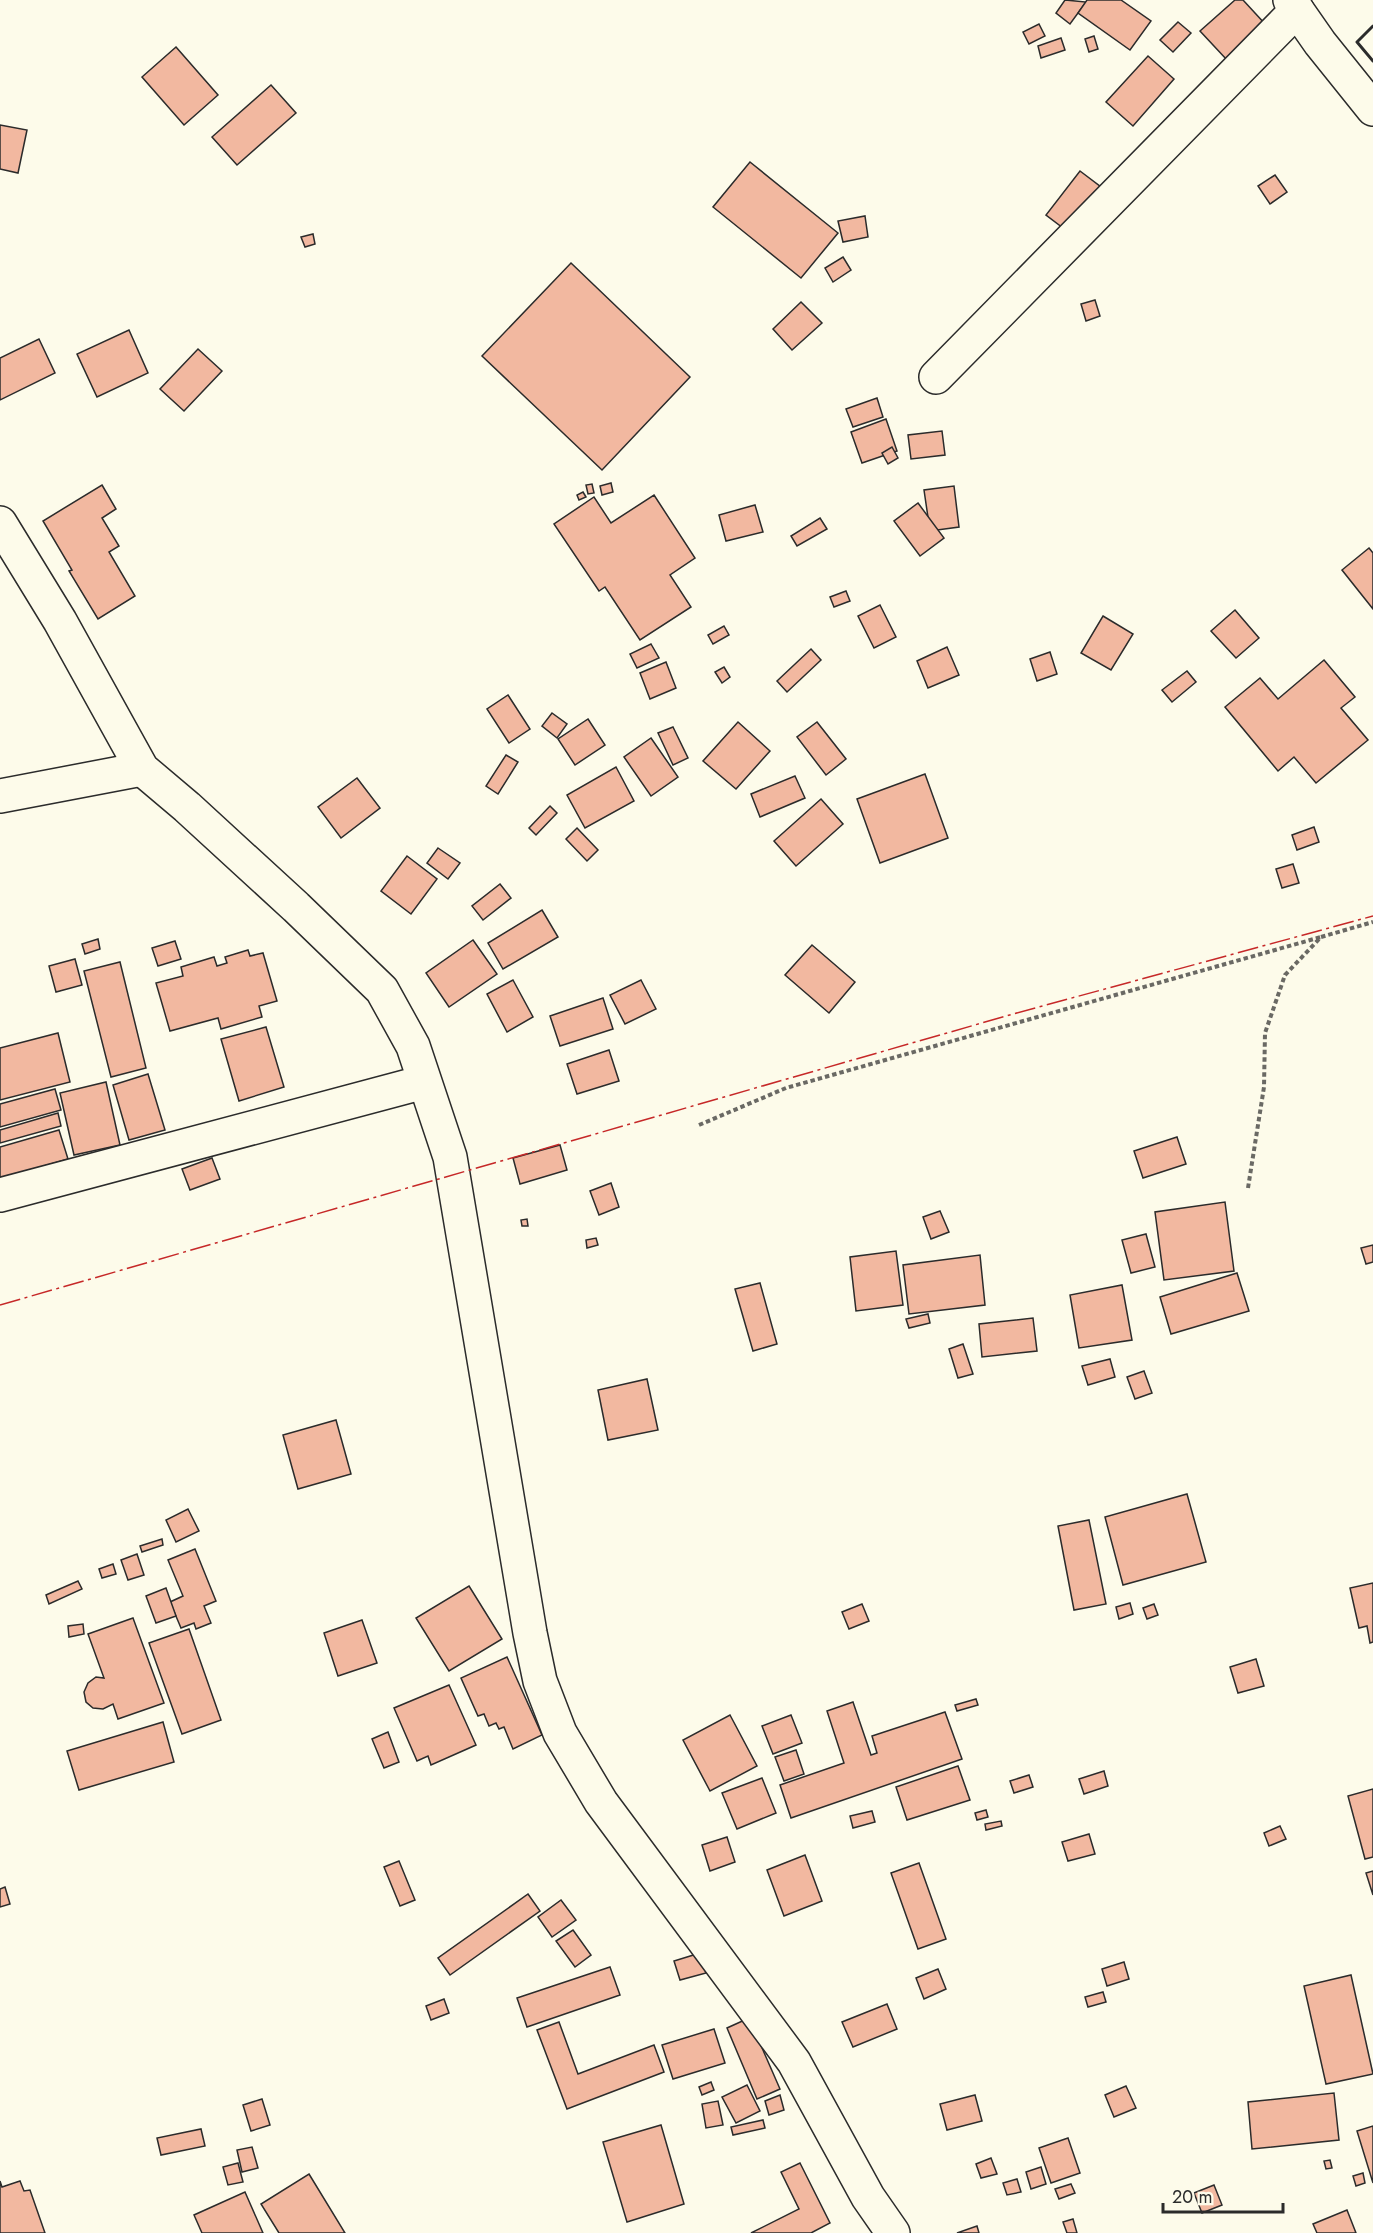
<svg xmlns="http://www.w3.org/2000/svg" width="1373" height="2233" font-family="Jost,sans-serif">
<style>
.building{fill:#f2b8a0;stroke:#2b2b2b;stroke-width:1.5}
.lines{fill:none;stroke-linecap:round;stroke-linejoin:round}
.minor-casing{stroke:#2b2b2b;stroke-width:36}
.path{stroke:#6a6964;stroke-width:4;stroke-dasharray:4.5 3;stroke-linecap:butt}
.minor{stroke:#fdfbea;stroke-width:33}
.wall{stroke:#2b2b2b;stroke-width:3}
.power{stroke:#c62828;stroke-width:1.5;stroke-dasharray:21 4.5 3 4.5;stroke-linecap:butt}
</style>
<rect width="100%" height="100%" fill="#fdfbea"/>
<g class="building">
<path d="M1065,0L1086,2L1070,24L1056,13Z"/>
<path d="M1087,0H1121L1151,21L1130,50L1078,13Z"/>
<path d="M1235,0H1243L1266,25L1227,60L1200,31Z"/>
<path d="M1178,22L1191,33L1173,52L1160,40Z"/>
<path d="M1039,24L1045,36L1029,44L1023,32Z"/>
<path d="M1094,36L1098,49L1089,52L1085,39Z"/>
<path d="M1061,38L1065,50L1041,58L1038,46Z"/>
<path d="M176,47L218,95L184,125L142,77Z"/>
<path d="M1148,56L1174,79L1133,126L1106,102Z"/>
<path d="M271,85L296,113L237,165L212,137Z"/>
<path d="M0,125L27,130L18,173L0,169Z"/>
<path d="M750,162L838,233L801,278L713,207Z"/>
<path d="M1080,171L1101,187L1067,231L1046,215Z"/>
<path d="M1275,175L1287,192L1270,204L1258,186Z"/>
<path d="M865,216L868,237L843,242L838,221Z"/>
<path d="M313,234L315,244L305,247L301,237Z"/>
<path d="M843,257L851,270L833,282L825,268Z"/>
<path d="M571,263L690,377L602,470L482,356Z"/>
<path d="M1095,300L1100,316L1086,321L1081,304Z"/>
<path d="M801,302L822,323L792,350L773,329Z"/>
<path d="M129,330L148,373L97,397L77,354Z"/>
<path d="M39,339L55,373L0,400V358Z"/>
<path d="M198,349L222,371L184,411L160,389Z"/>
<path d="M877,398L883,417L853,427L846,409Z"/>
<path d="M886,419L897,451L862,463L851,432Z"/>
<path d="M942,431L945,455L911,459L908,435Z"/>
<path d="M892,447L898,458L888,464L882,453Z"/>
<path d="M611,483L613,492L602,495L600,486Z"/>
<path d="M592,484L594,493L588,494L586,485Z"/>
<path d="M102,485L116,509L102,518L119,546L109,552L135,596L98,619L69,571L72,570L43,521Z"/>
<path d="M954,486L959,527L930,531L924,490Z"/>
<path d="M583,492L586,497L579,500L577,495Z"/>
<path d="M654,495L695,558L670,575L691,607L640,640L605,587L599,591L554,524L594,497L611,523Z"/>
<path d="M918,503L944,538L920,556L894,521Z"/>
<path d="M755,505L763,532L726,541L719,515Z"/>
<path d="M820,518L827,529L797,546L791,536Z"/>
<path d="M1369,548L1373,553V609L1342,570Z"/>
<path d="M846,591L850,601L834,607L830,597Z"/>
<path d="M880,605L896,637L874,648L858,616Z"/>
<path d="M1235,610L1259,638L1236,658L1211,631Z"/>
<path d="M1103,616L1133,634L1111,670L1081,653Z"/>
<path d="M724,626L729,635L713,644L708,635Z"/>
<path d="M651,644L659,658L637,668L630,654Z"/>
<path d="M947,647L959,675L928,688L917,661Z"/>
<path d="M811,649L821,660L787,692L777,681Z"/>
<path d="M1050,652L1057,674L1037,681L1030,659Z"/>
<path d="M1324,660L1355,697L1341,708L1368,740L1316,783L1294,757L1278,771L1225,707L1260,678L1278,699Z"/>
<path d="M666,662L676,688L650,699L640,673Z"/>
<path d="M724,667L730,677L722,683L715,672Z"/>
<path d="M1187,671L1196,682L1172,702L1162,690Z"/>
<path d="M508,695L530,729L509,743L487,709Z"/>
<path d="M552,713L567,724L557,738L542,726Z"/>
<path d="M588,719L605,745L575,765L558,739Z"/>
<path d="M738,722L770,751L736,789L703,761Z"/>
<path d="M817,722L846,759L826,775L797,737Z"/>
<path d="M673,727L688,758L673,765L658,733Z"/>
<path d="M651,738L678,777L651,796L624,757Z"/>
<path d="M506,755L518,762L498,794L486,786Z"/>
<path d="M616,767L634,801L585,828L567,795Z"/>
<path d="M925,774L948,838L880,863L857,799Z"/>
<path d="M795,776L805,798L760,817L751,794Z"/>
<path d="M357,778L380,808L341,838L318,807Z"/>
<path d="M821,799L843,824L796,866L774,841Z"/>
<path d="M550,806L557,813L536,835L529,828Z"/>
<path d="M1314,827L1319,842L1297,850L1292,835Z"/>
<path d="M577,828L598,850L587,861L566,839Z"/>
<path d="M438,848L460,863L448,879L427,863Z"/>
<path d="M407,856L437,879L411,914L381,891Z"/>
<path d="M1293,864L1299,883L1282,888L1276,869Z"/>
<path d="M500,884L511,898L483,920L472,906Z"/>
<path d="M542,910L558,937L503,969L488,943Z"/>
<path d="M98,939L100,949L85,954L82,944Z"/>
<path d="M473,940L497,974L449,1007L426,973Z"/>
<path d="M175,941L181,959L158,966L152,948Z"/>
<path d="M812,945L855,982L829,1013L785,975Z"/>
<path d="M248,950L250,956L263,953L277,1001L259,1006L262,1017L221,1029L218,1018L170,1031L156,983L183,976L181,967L214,957L217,966L227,963L225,957Z"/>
<path d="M75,959L82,985L56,992L49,966Z"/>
<path d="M120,962L146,1068L111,1077L84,971Z"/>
<path d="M513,980L533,1017L507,1032L487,994Z"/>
<path d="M641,980L656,1009L625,1024L610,995Z"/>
<path d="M603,998L613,1029L560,1046L550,1016Z"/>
<path d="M266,1027L284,1087L239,1101L221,1039Z"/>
<path d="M58,1033L70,1082L0,1100V1048Z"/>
<path d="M609,1050L619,1081L577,1094L567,1064Z"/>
<path d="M148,1074L165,1130L129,1140L113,1085Z"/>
<path d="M106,1082L120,1145L74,1155L60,1093Z"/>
<path d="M55,1089L61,1110L0,1127V1104Z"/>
<path d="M58,1113L61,1126L0,1143V1130Z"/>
<path d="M59,1130L68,1159L0,1179V1147Z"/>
<path d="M1177,1137L1186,1164L1143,1178L1134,1151Z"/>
<path d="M560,1145L567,1170L520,1184L513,1158Z"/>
<path d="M212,1158L220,1179L190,1190L182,1169Z"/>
<path d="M611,1183L619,1207L599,1215L590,1191Z"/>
<path d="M1225,1202L1234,1271L1164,1280L1155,1212Z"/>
<path d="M940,1211L949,1232L931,1239L923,1217Z"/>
<path d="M527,1219L528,1226H522L521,1220Z"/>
<path d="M1146,1234L1155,1267L1131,1273L1122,1240Z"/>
<path d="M596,1238L598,1245L587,1248L586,1240Z"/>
<path d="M1373,1245V1262L1366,1264L1361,1248Z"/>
<path d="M896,1251L903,1305L856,1311L850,1257Z"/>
<path d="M980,1255L985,1305L909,1314L903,1265Z"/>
<path d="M1237,1273L1249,1311L1171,1334L1160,1297Z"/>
<path d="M760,1283L777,1344L753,1351L735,1289Z"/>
<path d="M1122,1285L1132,1340L1079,1348L1070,1295Z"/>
<path d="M928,1314L930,1323L909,1328L906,1319Z"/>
<path d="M1033,1318L1037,1351L982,1357L979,1324Z"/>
<path d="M963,1344L973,1374L958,1378L949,1349Z"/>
<path d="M1110,1359L1115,1377L1088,1385L1082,1366Z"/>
<path d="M1144,1371L1152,1393L1135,1399L1127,1377Z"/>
<path d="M647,1379L658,1430L608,1440L598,1390Z"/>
<path d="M336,1420L351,1474L298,1489L283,1435Z"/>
<path d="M1187,1494L1206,1562L1123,1585L1105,1517Z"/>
<path d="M188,1509L199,1531L176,1542L166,1520Z"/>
<path d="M1089,1520L1106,1604L1074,1610L1058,1526Z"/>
<path d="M162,1539L163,1545L142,1552L140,1546Z"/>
<path d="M195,1549L216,1601L204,1606L211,1623L196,1629L194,1623L181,1628L170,1602L183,1596L168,1560Z"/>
<path d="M137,1554L144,1575L128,1580L121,1560Z"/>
<path d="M113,1564L116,1574L102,1578L99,1569Z"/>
<path d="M78,1581L82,1589L49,1604L46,1595Z"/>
<path d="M1373,1583V1642L1370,1643L1367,1626L1359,1628L1350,1588Z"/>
<path d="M469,1586L502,1639L449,1671L416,1618Z"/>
<path d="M166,1588L176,1616L156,1623L146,1596Z"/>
<path d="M1130,1603L1133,1614L1119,1619L1116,1607Z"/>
<path d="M862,1604L869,1621L849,1629L842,1612Z"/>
<path d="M1154,1604L1158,1615L1147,1619L1143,1608Z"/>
<path d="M133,1618L164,1703L118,1719L113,1704L103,1709L93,1708L86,1702L84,1692L88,1683L96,1677L104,1678L88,1634Z"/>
<path d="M362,1620L377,1663L338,1676L324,1633Z"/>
<path d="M83,1624L84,1634L69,1637L68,1626Z"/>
<path d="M189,1629L221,1720L182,1734L149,1643Z"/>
<path d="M507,1657L542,1735L513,1749L504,1727L499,1729L496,1723L489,1726L484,1714L478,1716L461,1678Z"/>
<path d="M1256,1659L1264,1686L1238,1693L1230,1667Z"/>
<path d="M449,1685L476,1745L431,1765L428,1756L417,1761L394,1708Z"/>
<path d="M976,1699L978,1705L957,1711L955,1705Z"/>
<path d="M853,1702L871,1755L877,1753L872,1736L945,1712L962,1759L791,1818L780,1785L844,1763L827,1711Z"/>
<path d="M730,1715L757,1766L710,1791L683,1740Z"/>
<path d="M791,1715L802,1743L773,1754L762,1726Z"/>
<path d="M163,1722L174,1762L79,1790L67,1751Z"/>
<path d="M388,1732L399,1762L384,1768L372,1739Z"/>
<path d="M796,1750L804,1774L784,1781L775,1757Z"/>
<path d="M958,1766L970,1800L907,1820L896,1787Z"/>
<path d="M1104,1771L1108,1786L1084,1794L1079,1779Z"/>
<path d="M1029,1775L1033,1787L1014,1793L1010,1781Z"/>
<path d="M762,1778L776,1813L737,1829L722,1793Z"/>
<path d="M1373,1789V1857L1365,1859L1348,1796Z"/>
<path d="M986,1810L988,1817L977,1820L975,1813Z"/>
<path d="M872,1811L875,1822L853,1828L850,1816Z"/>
<path d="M1001,1821L1002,1826L986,1830L985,1824Z"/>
<path d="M1280,1826L1286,1839L1269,1846L1264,1833Z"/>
<path d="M1089,1834L1095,1854L1068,1861L1062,1842Z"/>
<path d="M727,1837L735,1862L710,1871L702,1845Z"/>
<path d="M805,1855L822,1901L784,1916L767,1870Z"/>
<path d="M399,1861L415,1900L400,1906L384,1867Z"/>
<path d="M919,1863L946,1939L918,1949L891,1873Z"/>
<path d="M1373,1871V1895L1366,1873Z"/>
<path d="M5,1887L10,1904L0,1907V1889Z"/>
<path d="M528,1894L540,1911L450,1975L438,1958Z"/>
<path d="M561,1900L576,1920L552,1937L538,1917Z"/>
<path d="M573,1930L591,1955L575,1967L556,1941Z"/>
<path d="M700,1953L706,1973L680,1980L674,1961Z"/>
<path d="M1124,1962L1129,1979L1107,1986L1102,1969Z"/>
<path d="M610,1967L620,1995L527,2027L517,1998Z"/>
<path d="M938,1969L946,1989L924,1999L916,1978Z"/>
<path d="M1351,1975L1373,2074L1326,2084L1304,1986Z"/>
<path d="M1103,1992L1106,2002L1088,2007L1085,1997Z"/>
<path d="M444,1999L449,2013L431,2020L426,2006Z"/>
<path d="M887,2004L897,2029L853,2047L842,2022Z"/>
<path d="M749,2018L780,2089L757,2099L727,2028Z"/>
<path d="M559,2022L578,2074L654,2045L664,2072L567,2109L537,2030Z"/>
<path d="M714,2029L725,2063L673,2079L662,2045Z"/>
<path d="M711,2082L714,2090L702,2095L699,2087Z"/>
<path d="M747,2085L760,2111L736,2123L722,2097Z"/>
<path d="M1126,2086L1136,2108L1114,2117L1105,2095Z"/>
<path d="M1334,2093L1339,2140L1252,2149L1248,2102Z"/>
<path d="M780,2095L784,2110L769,2115L765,2101Z"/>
<path d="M975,2095L982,2121L947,2130L940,2104Z"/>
<path d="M262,2099L270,2125L251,2131L243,2105Z"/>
<path d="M718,2101L723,2125L706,2128L702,2104Z"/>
<path d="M763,2120L765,2128L733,2135L731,2127Z"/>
<path d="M661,2125L684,2204L627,2222L603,2142Z"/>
<path d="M1373,2126V2183L1357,2131Z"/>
<path d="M201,2129L205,2146L161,2155L157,2138Z"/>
<path d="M1068,2138L1080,2173L1051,2183L1039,2148Z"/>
<path d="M252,2147L258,2168L242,2172L237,2150Z"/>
<path d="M991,2158L997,2174L981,2178L976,2164Z"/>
<path d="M1330,2160L1332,2168L1326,2169L1324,2161Z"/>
<path d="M238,2163L243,2182L228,2185L223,2167Z"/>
<path d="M800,2163L830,2223L811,2233H751L799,2209L781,2172Z"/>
<path d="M1041,2167L1046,2184L1031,2189L1026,2172Z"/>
<path d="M1363,2173L1365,2183L1356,2186L1353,2176Z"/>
<path d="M309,2174L345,2233H279L261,2204Z"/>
<path d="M1017,2179L1021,2192L1007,2195L1003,2183Z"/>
<path d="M0,2181L2,2187L20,2181L24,2191L30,2190L45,2233H0Z"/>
<path d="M1071,2184L1075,2193L1059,2199L1055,2189Z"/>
<path d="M1214,2185L1222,2205L1202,2213L1194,2193Z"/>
<path d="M245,2192L263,2233H202L194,2215Z"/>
<path d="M1347,2210L1356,2233H1317L1313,2224Z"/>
<path d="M1073,2219L1077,2233H1067L1063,2222Z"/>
<path d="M977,2226L979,2233H957Z"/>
</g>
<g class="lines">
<defs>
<g id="minor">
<path d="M1290,0L1320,43L1373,109"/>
<path d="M936,377L1297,10"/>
<path d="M0,523L60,621L142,769L187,807L296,907L382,990L413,1046L450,1157L530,1633L540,1681L560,1733L601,1802L794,2062L868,2197L893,2233"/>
<path d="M0,796L142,769"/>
<path d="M0,1195L424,1082"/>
</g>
</defs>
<use href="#minor" class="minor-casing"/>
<g class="path">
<path d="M699,1125L786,1088L1321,937"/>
<path d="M1248,1188L1264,1087L1265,1033L1285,975L1321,937L1373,922"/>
</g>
<use href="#minor" class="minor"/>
<path class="wall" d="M1373,26L1357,42L1373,61"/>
<path class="power" d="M0,1305L1013,1014L1373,916"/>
</g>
<path d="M1163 2203v9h120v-9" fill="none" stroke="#2b2b2b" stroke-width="3"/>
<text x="1172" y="2203" font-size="18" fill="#2b2b2b" stroke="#fdfbea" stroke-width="4.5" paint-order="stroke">20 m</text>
</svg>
